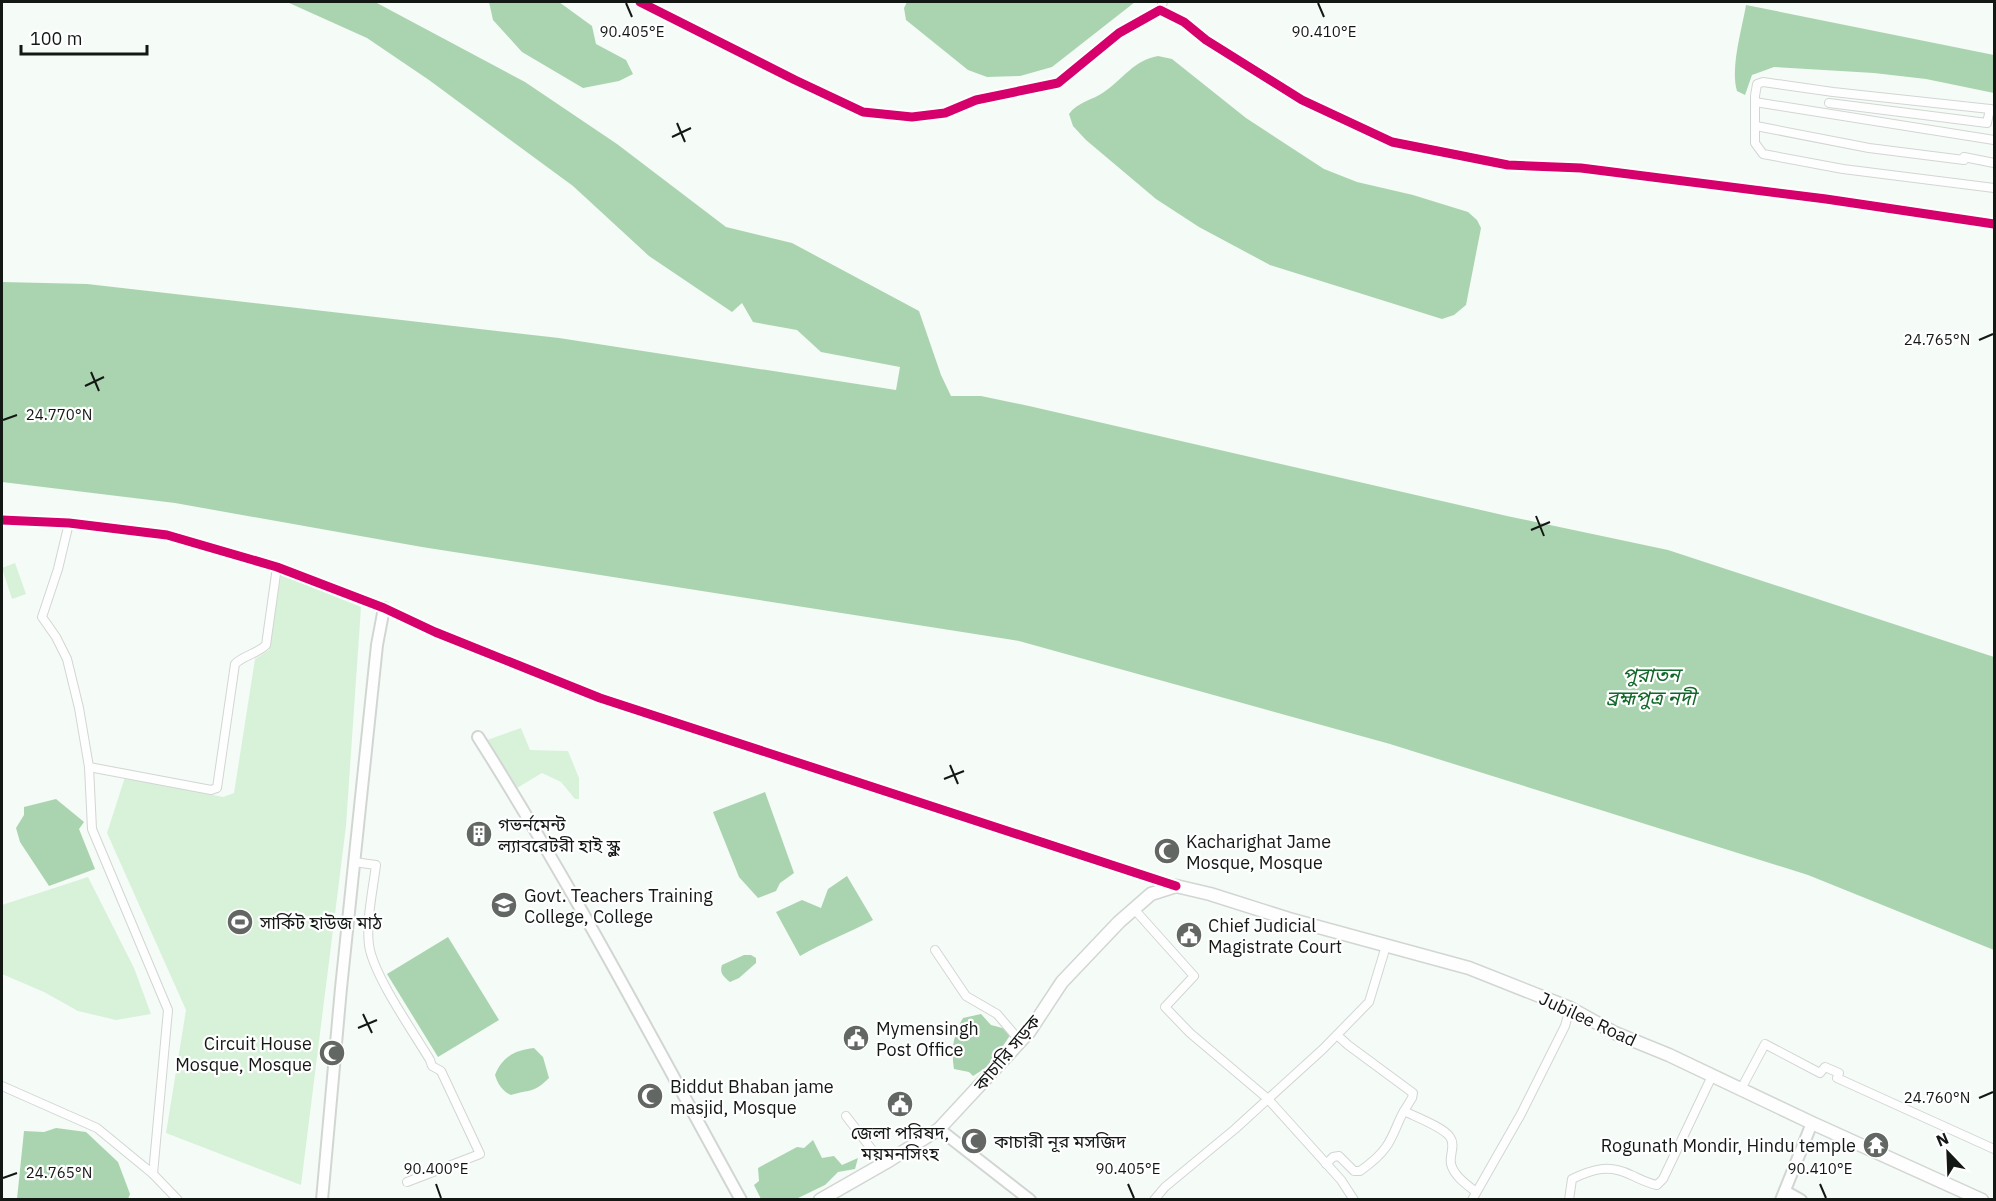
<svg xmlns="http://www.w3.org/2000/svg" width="1996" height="1201" font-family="'IBM Plex Sans','Noto Sans Bengali',sans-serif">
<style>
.green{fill:#d8f2da}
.water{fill:#aad4af}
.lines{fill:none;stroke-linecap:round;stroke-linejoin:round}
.street-casing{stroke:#d2d6d2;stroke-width:10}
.secondary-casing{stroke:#d2d6d2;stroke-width:14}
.primary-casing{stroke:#d2d6d2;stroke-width:15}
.street{stroke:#fefefe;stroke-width:8}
.secondary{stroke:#fefefe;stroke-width:10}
.primary{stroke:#fefefe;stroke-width:12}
.cycleway-casing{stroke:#fff;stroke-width:13}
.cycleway{stroke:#d6006c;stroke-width:9}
.ticks{fill:none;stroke:#141815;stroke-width:2}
.labels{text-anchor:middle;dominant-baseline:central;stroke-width:4.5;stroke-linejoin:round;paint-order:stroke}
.poi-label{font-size:18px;fill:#141815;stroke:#fff;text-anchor:start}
.street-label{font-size:18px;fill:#141815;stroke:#fff}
.water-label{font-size:20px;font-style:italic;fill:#116829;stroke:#fff}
.ticks-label{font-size:15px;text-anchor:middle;fill:#141815;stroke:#fff;stroke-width:4.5;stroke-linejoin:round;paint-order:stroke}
</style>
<rect width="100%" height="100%" fill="#f5fbf6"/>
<g class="green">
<path d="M15,563L26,594L12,599L2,568Z"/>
<path d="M281,575L361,607L346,826L301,1185L166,1133L186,1010L107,833L125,777L223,797L234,793L255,659L269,650Z"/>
<path d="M521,728L530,750L568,751L579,778V799H575L561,782L542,773L517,788L487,740Z"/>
<path d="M88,877L134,968L151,1014L116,1020L78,1011L44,992L2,974V905Z"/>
</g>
<g class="water">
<path d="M287,2H375L525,82L617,144L726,227L792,243L919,311L941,375L951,396H981L1029,406L1507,516L1668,550L1994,657V950L1808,875L1390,744L1019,641L422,547L175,503L2,482V282L87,284L559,338L896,390L900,367L821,352L797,330L753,322L742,303L732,312L649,256L573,186L429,80L367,38Z"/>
<path d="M489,2H559L592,26L596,44L626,60L633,74L619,81L583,88L522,52L493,20Z"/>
<path d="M907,2H1135L1052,67L1020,76L987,77L968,70L906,20L904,8Z"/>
<path d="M1746,5L1994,55V93L1926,79L1874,73L1774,67L1752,75L1745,95L1737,91C1730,68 1742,29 1746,5Z"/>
<path d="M1158,56L1172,59L1246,118L1324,169L1357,182L1413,195L1468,212L1477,220L1481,228L1466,305L1454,315L1442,319L1270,265L1199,227L1156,199L1086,140L1073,126L1069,114C1077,102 1093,100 1104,92C1123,79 1134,60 1158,56Z"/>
<path d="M765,792L794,873L780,883L776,891L758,898L739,877L713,812Z"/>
<path d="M56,799L84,822L79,829L95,869L49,886L20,842L16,828L24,815V807Z"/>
<path d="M847,876L873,920C848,933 824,942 800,956L776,912L802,900L821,908L828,889Z"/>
<path d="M448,937L499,1020L438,1057L387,974Z"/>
<path d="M744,955H751L756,958V963L739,978L730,982C724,977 719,973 722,965Z"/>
<path d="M981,1014L991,1025L1006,1029L1011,1034L990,1065L973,1076L969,1072L954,1069C951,1050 953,1035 963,1018Z"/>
<path d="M534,1048L543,1057L549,1078C533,1094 530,1089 511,1095C502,1091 498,1084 495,1075C502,1057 515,1050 534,1048Z"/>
<path d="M56,1128L86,1132L118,1162L130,1194L128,1199H17L24,1131L44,1132Z"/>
<path d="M813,1140L822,1158L834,1156L842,1165L858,1158L855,1169L838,1172L825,1185L796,1199H761L754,1185L759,1181L758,1168L797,1147L804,1148Z"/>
</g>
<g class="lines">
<defs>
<g id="street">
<path d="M640,2L795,80L863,112L912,117L945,113L976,100L1058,83L1119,33L1160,10L1184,22L1206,40L1302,100L1392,142L1508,165L1581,168L1826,199L1994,224"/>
<path d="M1160,10L1163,2"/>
<path d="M1755,102L1994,140"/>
<path d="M1829,103L1987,123L1990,109L1993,110"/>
<path d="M1990,109L1833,92L1763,82L1757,84L1755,96V143L1763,154L1843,169L1994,188"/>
<path d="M1756,126L1869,148L1964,160V157L1994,163"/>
<path d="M2,520L69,523L167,535L277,567L384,608L435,632L600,698L1174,885"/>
<path d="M69,523L58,569L42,617L56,637L67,659L79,708L89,767L92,829L168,1010L153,1174"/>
<path d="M89,767L211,790L217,788L235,664C244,655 257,654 266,645L277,567"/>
<path d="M354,862L376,865C373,889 366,921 369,945C373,975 414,1033 430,1060L432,1066L441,1071L480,1154L407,1182"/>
<path d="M1134,909L1194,976L1165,1007L1190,1033L1268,1099L1341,1180L1354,1200"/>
<path d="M935,950L966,996L997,1014L1020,1041"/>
<path d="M1337,1035L1348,1045L1413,1093L1412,1098L1404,1111"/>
<path d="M2,1086L97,1128L153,1174L178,1200"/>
<path d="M1741,1089L1765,1044L1820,1073L1825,1067L1839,1073L1837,1078L1994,1149"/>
<path d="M846,1116L883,1164"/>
<path d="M1326,1164L1333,1157L1339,1156L1354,1171H1360C1370,1164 1379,1157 1386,1147C1394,1136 1397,1123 1404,1111C1416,1117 1443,1127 1450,1137C1456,1146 1449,1155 1451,1164C1454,1176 1467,1185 1476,1192"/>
<path d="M1154,1200L1165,1187L1235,1129L1323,1049L1369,1002L1386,946"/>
<path d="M1472,1200L1521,1114L1565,1026L1570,1008"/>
<path d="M1569,1200L1572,1179C1593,1169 1609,1164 1631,1175C1640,1179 1647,1183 1657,1185L1663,1179L1712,1076"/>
</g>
<g id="secondary">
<path d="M478,737C573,887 655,1044 741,1200"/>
<path d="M939,1129L1030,1200"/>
<path d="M1785,1191L1801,1200"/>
<path d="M322,1200L341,988L377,645L384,608"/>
<path d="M1781,1200L1812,1123"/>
</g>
<path id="primary" d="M820,1200L890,1160L939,1129L1029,1032L1062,982L1119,922L1151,894L1176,886L1210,894L1289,919L1469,968L1570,1008L1615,1033L1669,1055L1812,1123L1982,1200"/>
</defs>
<use href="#street" class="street-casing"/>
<use href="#secondary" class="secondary-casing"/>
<use href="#primary" class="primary-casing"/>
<use href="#street" class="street"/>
<use href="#secondary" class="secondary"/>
<use href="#primary" class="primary"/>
<defs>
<g id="cycleway">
<path d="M640,2L795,80L863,112L912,117L945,113L976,100L1058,83L1119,33L1160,10L1184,22L1206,40L1302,100L1392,142L1508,165L1581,168L1826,199L1994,224"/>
<path d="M2,520L69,523L167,535L277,567L384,608L435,632L600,698L1176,886"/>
</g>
</defs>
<use href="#cycleway" class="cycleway-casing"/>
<use href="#cycleway" class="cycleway"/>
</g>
<path class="ticks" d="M626,3L632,17M1318,3L1324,17M677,123L685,142M672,137L691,128M1979,340L1993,334M91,372L99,391M85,386L104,377M3,420L17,415M1536,516L1544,536M1531,530L1550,522M950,765L958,784M944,779L964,771M363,1014L372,1033M358,1028L377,1020M1979,1098L1993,1092M3,1178L17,1173M436,1184L441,1198M1128,1184L1134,1198M1820,1184L1826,1198"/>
<defs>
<symbol id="building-disc" viewBox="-11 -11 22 22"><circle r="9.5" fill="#636764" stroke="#fff"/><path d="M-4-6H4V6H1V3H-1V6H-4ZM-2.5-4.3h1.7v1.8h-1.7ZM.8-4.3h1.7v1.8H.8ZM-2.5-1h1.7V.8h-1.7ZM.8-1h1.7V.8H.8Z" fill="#fff"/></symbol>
<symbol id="mosque-disc" viewBox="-11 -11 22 22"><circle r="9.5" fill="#636764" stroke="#fff"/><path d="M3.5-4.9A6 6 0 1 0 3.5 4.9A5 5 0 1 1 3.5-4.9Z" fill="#fff"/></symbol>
<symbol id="university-disc" viewBox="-11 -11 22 22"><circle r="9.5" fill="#636764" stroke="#fff"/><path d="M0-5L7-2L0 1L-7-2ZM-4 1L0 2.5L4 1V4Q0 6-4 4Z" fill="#fff"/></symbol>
<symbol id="stadium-disc" viewBox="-11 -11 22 22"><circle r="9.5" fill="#636764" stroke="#fff"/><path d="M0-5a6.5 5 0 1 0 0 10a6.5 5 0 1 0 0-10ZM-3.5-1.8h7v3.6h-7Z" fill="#fff"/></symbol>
<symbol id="civic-disc" viewBox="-11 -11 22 22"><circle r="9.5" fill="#636764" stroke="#fff"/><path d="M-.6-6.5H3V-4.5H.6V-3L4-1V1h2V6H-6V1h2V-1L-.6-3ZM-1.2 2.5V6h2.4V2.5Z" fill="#fff"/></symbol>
<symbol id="temple-disc" viewBox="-11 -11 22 22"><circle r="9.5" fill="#636764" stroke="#fff"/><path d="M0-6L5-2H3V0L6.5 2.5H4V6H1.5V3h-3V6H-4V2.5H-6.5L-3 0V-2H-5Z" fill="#fff"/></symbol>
</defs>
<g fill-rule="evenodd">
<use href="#building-disc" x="464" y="819" width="30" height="30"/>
<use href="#mosque-disc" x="1152" y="836" width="30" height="30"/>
<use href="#university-disc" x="489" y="890" width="30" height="30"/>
<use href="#stadium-disc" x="225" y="907" width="30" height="30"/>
<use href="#civic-disc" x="1174" y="920" width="30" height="30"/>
<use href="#civic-disc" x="841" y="1023" width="30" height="30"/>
<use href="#mosque-disc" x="317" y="1038" width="30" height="30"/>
<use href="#mosque-disc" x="635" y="1081" width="30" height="30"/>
<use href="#civic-disc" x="885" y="1089" width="30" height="30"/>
<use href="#mosque-disc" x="959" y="1126" width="30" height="30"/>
<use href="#temple-disc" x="1861" y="1130" width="30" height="30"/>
</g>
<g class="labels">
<g class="poi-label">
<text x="498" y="824">গভর্নমেন্ট<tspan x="498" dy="21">ল্যাবরেটরী হাই স্কুল</tspan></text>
<text x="1186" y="841">Kacharighat Jame<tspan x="1186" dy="21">Mosque, Mosque</tspan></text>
<text x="524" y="895">Govt. Teachers Training<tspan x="524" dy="21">College, College</tspan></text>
<text x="260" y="922">সার্কিট হাউজ মাঠ</text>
<text x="1208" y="925">Chief Judicial<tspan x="1208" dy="21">Magistrate Court</tspan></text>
<text x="876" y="1028">Mymensingh<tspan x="876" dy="21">Post Office</tspan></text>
<text x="312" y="1043" text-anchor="end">Circuit House<tspan x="312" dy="21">Mosque, Mosque</tspan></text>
<text x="670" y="1086">Biddut Bhaban jame<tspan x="670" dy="21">masjid, Mosque</tspan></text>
<text x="900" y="1132" text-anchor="middle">জেলা পরিষদ,<tspan x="900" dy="21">ময়মনসিংহ</tspan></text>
<text x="994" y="1141">কাচারী নূর মসজিদ</text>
<text x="1856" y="1145" text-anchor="end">Rogunath Mondir, Hindu temple</text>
</g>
<g class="street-label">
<text transform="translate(1588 1019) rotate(25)">Jubilee Road</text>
<text transform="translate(1007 1053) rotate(-50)">কাচারি সড়ক</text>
</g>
<g class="water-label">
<text x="1651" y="674">পুরাতন<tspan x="1651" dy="23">ব্রহ্মপুত্র নদী</tspan></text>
</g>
</g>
<g class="ticks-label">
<text x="632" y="37">90.405°E</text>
<text x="1324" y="37">90.410°E</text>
<text x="1937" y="345">24.765°N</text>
<text x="59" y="420">24.770°N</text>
<text x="1937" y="1103">24.760°N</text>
<text x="436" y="1174">90.400°E</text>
<text x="1128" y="1174">90.405°E</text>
<text x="1820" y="1174">90.410°E</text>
<text x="59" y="1178">24.765°N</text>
</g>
<rect width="1996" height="1201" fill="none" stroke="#141815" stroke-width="6"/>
<g transform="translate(1948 1153) rotate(337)" stroke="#ffffff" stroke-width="4.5" paint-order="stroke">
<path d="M0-4.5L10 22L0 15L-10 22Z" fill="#141815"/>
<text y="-9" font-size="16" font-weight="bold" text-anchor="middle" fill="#141815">N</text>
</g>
<path d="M21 45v9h126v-9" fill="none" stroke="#141815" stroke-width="3"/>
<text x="30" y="45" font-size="18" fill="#141815" stroke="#ffffff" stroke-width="4.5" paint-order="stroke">100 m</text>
</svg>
